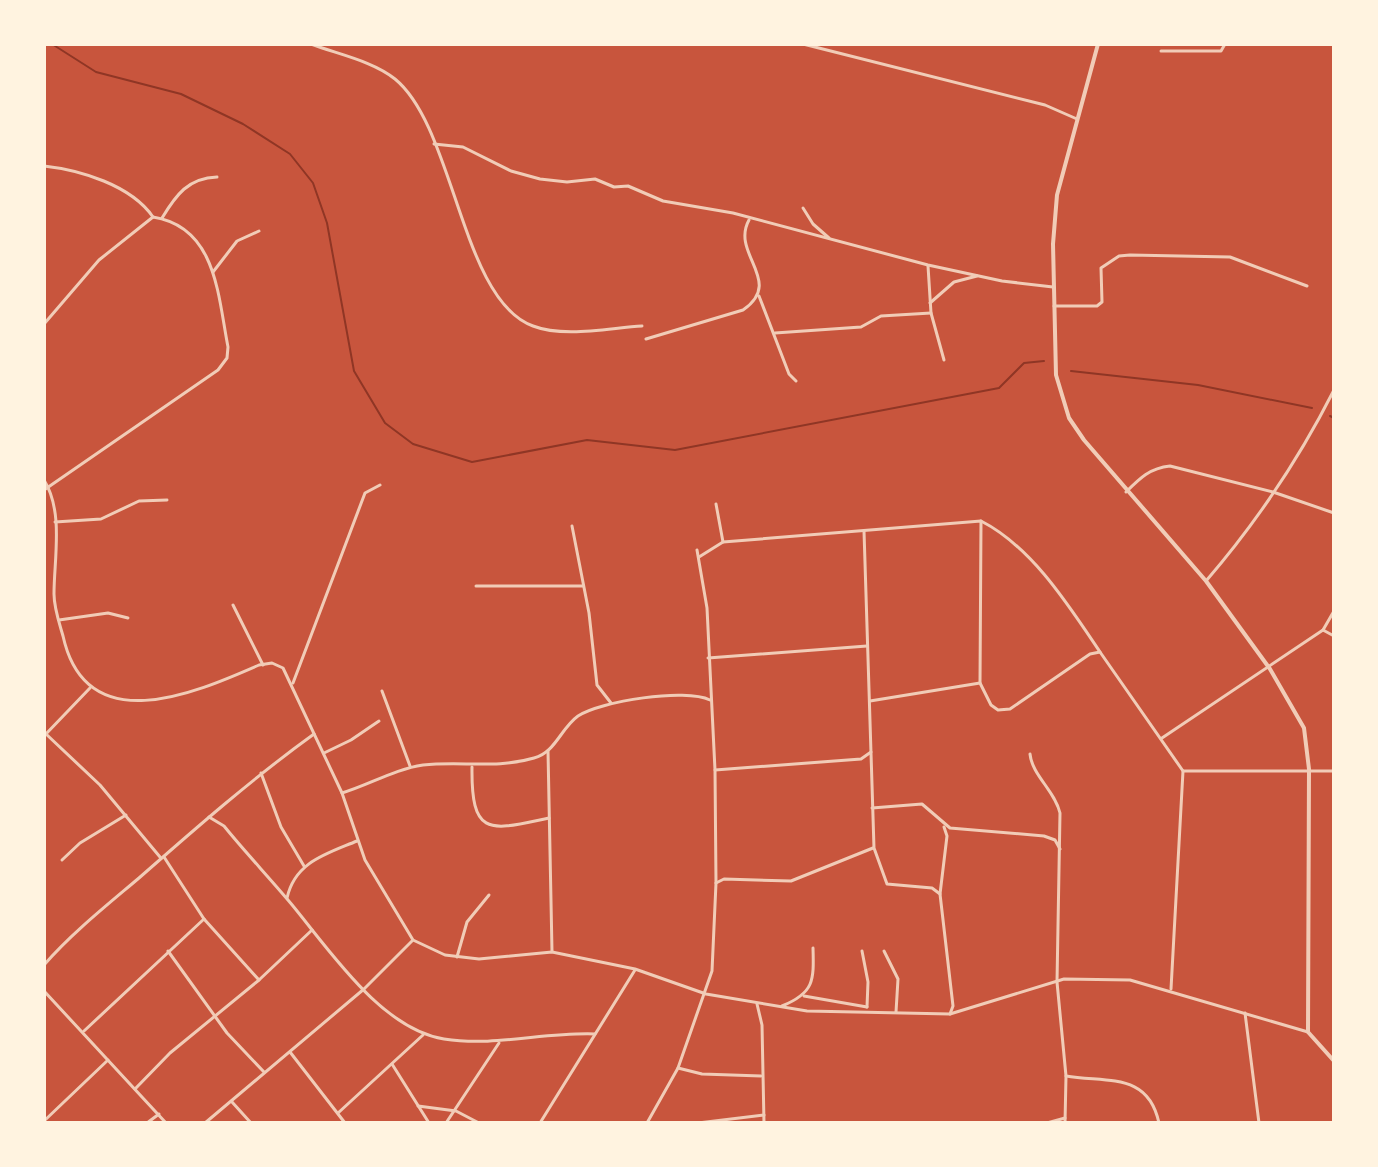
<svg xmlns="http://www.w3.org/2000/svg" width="1378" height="1167" font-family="Mulish,sans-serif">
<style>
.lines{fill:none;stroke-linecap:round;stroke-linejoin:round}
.stream{stroke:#8f3625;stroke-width:2}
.minor{stroke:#f1ccb7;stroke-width:3}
.tertiary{stroke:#f1ccb7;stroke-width:4}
</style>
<rect width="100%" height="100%" fill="#c8553d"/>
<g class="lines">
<g class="stream">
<path d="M52,44L96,72L181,94L243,124L290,154L313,183L327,223L354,371L385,423L413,444L472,462L587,440L675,450L999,388L1024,363L1044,361"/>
<path d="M1071,371L1198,385L1312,408"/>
<path d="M1330,416L1334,418"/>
</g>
<g class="minor">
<path d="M311,44C337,54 373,61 395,79C455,128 461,300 533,326C564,338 609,328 642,326"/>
<path d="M803,44L1045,105L1077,119"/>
<path d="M1161,51H1221L1225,44"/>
<path d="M434,144L463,147L511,171L540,179L567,182L595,179L614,187L628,186L663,201L733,213L928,265L1002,281L1053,287"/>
<path d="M44,166C80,170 131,185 153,217"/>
<path d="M803,208L813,224L829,238"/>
<path d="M162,218C176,195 188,178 217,177"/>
<path d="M928,266L931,313L944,360"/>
<path d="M213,272L237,241L259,231"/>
<path d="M759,296L789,374L796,381"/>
<path d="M930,303L954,282L977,276"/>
<path d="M1054,306H1097L1102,302L1101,268L1119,256L1130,255L1230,257L1307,286"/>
<path d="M44,324L99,260L153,217C217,227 218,297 228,347L227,358L218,370L44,490"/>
<path d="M775,333L861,327L881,316L931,313"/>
<path d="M646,339L743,310C785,281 730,254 749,220"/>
<path d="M44,480C64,512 54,559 54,594C54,608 59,622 63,636C86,740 193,694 259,665L272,663L283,668L342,793L365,860L413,940L445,955L479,959L552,952L635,969L706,994L807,1011L950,1014L1064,979L1130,980L1308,1032"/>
<path d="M1126,492C1140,478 1150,468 1170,466L1273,492L1334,513"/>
<path d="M716,504L723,542"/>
<path d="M981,521L980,683L991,705L998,710L1010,709L1090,654L1100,652L1183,771L1171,989"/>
<path d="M55,522L101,519L139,501L167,500"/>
<path d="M572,526L589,613L597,685L611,703"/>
<path d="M864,531L874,848L887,884L932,888L940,894L953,1006L950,1014"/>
<path d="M699,557L723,542L981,521C1032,547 1069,606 1100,652"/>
<path d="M1206,581C1256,523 1299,459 1334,390"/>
<path d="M476,586H583"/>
<path d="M233,605L263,665"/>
<path d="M59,620L108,613L128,618"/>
<path d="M1323,630L1334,636"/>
<path d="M708,658L867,646"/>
<path d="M293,683L365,493L380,485"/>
<path d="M382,691L410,766"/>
<path d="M870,701L980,683"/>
<path d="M46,734L100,785L160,857"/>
<path d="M44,736L90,688"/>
<path d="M1162,738L1323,630L1334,611"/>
<path d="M548,751L552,951"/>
<path d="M324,753L351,740L379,721"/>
<path d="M1030,754C1032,775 1055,791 1060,813L1057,982L1066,1076L1065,1123"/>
<path d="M472,767C471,839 491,830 549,818"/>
<path d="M715,770L861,759L871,752"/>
<path d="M1183,771H1334"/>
<path d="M261,773L281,827L304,866"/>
<path d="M342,793C369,785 395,769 423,765C461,761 497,769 534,758C555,753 561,728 578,716C601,701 685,688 710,700"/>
<path d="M872,808L922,804L950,828L1044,836L1055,840L1060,849"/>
<path d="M209,817L224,826C245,852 267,875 288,900C327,946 380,1029 444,1039C495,1047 544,1032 595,1034"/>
<path d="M164,857L204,919L259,980"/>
<path d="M62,860L80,843L126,815"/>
<path d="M716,883L724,879L791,881L873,848"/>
<path d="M940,894L947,836L944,827"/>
<path d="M287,898C295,862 326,854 357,841"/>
<path d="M168,951L227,1033L264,1072"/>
<path d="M862,951L868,982L867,1007"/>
<path d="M884,951L898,979L896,1012"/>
<path d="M457,957L467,922L489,895"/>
<path d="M44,965C72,933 106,906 139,878C196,828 253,778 314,734"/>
<path d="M44,991L166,1123"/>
<path d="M804,996L867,1007"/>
<path d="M757,1004L762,1025L764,1123"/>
<path d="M782,1006C814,993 814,981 813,948"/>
<path d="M1245,1013L1259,1123"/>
<path d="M84,1031L204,919"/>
<path d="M290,1052L345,1123"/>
<path d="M392,1064L429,1123"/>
<path d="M678,1068L702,1074L761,1076"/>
<path d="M1066,1076C1108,1083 1148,1072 1159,1123"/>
<path d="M135,1089L170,1053L259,980L312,930"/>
<path d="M232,1102L251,1123"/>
<path d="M418,1106L456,1111L479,1123"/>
<path d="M338,1113L423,1035"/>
<path d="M44,1121L108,1060"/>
<path d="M147,1123L159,1114"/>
<path d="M205,1123L364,989L412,941"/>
<path d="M446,1123L499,1043"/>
<path d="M540,1123L635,970"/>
<path d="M647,1123L678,1068L712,971L716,883L715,770L707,608L697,550"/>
<path d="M698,1123L764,1115"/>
<path d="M1047,1123L1065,1118"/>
</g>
<path class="tertiary" d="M1098,44L1057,195L1053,244L1056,375L1069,418L1084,440L1206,581L1270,669L1304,728L1309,769L1308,1032L1334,1061"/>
</g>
<rect width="1378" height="1167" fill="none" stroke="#fff3e0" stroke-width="92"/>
</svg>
